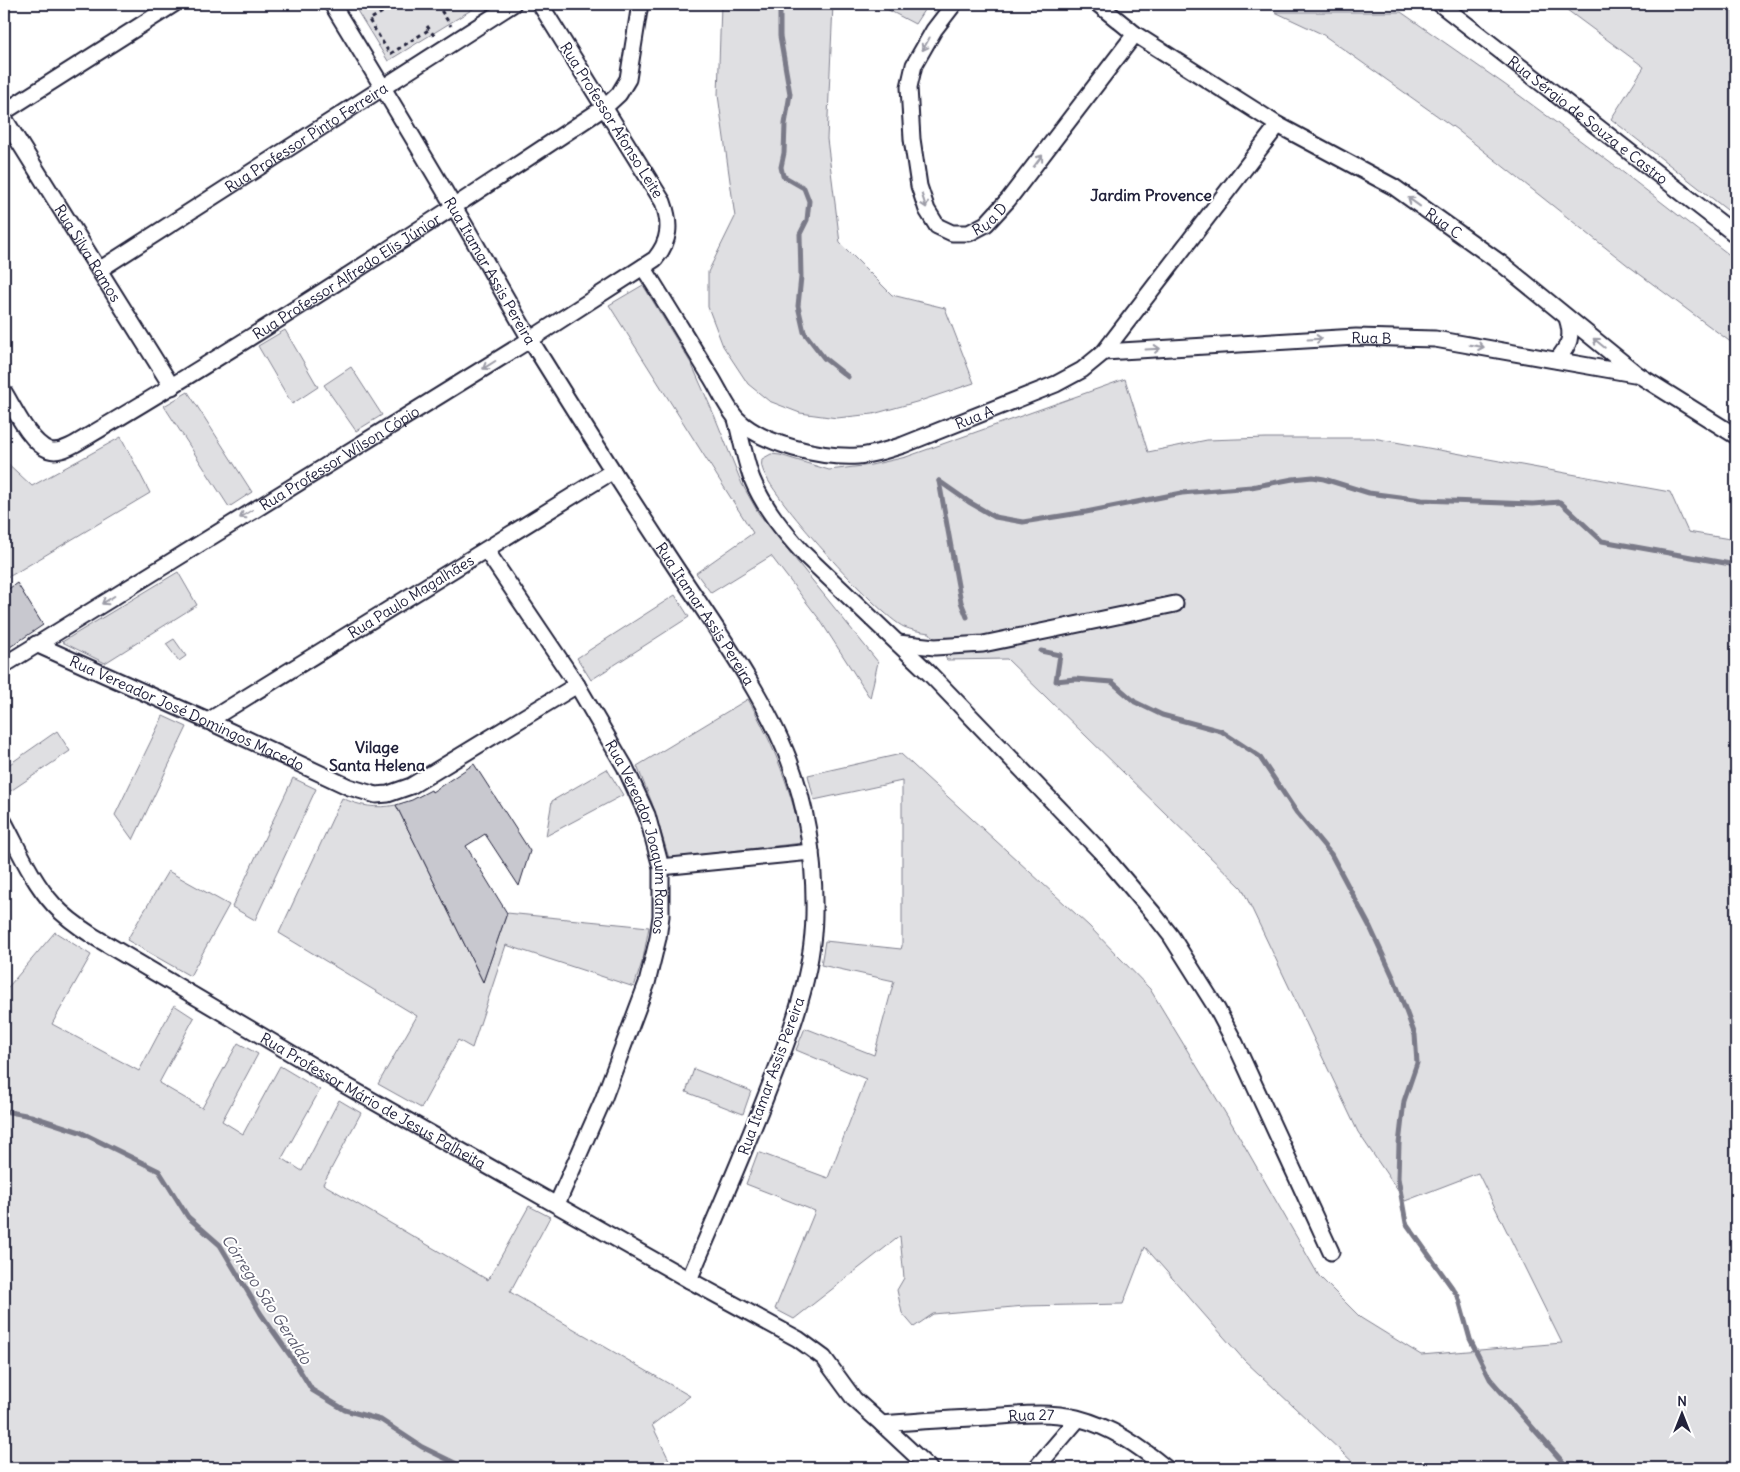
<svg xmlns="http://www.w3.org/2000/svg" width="1740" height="1472" font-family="Delius,sans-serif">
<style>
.green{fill:#dfdfe2;stroke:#80808e}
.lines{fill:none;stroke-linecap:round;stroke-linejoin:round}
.stream{stroke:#7a7a88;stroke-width:5}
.building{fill:#c8c8cf;stroke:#22223b}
.street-casing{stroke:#22223b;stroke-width:19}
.path{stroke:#22223b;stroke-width:3;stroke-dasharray:4 4;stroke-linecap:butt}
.street{stroke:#fff;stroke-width:15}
.oneway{stroke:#9c9ca7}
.labels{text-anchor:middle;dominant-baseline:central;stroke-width:4;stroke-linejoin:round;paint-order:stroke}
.street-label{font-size:15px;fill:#22223b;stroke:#fff}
.neighbourhood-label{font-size:16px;font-weight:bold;fill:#22223b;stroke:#fff}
.water-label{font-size:16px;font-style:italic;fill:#5c5c6f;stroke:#fff}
</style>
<rect width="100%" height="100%" fill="#fff"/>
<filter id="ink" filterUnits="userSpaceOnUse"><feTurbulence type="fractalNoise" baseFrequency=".02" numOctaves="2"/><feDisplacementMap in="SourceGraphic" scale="10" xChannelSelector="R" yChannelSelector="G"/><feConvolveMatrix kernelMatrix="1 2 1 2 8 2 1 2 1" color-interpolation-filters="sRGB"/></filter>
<g filter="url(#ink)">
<g class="green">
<path d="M353,4H481L388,61Z"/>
<path d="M721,4H833L827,139L840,243L892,295L945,308L974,383L920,401L873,414L837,418L800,413L769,401L748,384L723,346L708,307V272L735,217L718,95Z"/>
<path d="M877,4H928L915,24Z"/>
<path d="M1559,4H1736V217L1611,119L1644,67Z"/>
<path d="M1275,12H1401L1504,84L1620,170L1736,260V346L1630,267L1456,129L1322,34Z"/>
<path d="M643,285L692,365L715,417L742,484L759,514L878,662L870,698L820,620L771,556L711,593L696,573L753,533L609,305Z"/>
<path d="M285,330L318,387L292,404L258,346Z"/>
<path d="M351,367L382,415L356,431L324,385Z"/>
<path d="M1125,379L1148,452L1207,440L1266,438H1373L1670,492L1688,532L1736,540V1468H1359L1244,1360L1145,1247L1123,1304L1025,1306L933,1314L914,1327L902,1313L897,1290L904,1278L900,1236L794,1319L775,1309L815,1211L746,1184L758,1152L828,1178L866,1079L796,1050L805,1028L874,1055L894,981L821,965L825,941L901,949L902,946V781L814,800L808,775L901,754L1089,926L1150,989L1232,1124L1319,1276L1361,1318L1421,1355L1562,1343L1478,1173L1405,1201L1358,1132L1242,888L1007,659L947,660L930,633C921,632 911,630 904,627C878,615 767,493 762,467C761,464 762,462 762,459L771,454L780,455L829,470L871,465L906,457Z"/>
<path d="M188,392L252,492L229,507L164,406Z"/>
<path d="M121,437L150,493L12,575L6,577L4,576V460L32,486Z"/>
<path d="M178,572L197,605L105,663L62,642Z"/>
<path d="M675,595L689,617L591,680L577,658Z"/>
<path d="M174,639L186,656L179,661L166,644Z"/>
<path d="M748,699C774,745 792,791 802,843L669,858L652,803L637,766Z"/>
<path d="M163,716L187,727L133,840L115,815Z"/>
<path d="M57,731L70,751L6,794L4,791V768Z"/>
<path d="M607,769L623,795L546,836L552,801Z"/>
<path d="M293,778L316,789L255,920L232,907Z"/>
<path d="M342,798C360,806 376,809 396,805L483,982L507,913L649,927L643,959L634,987L506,945L472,1048L458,1040L421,1108L378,1084L417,1016L279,933Z"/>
<path d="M168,871L229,905L190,976L127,940Z"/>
<path d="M55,932L91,955L52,1024L139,1071L174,1005L194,1018L159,1083L202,1108L238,1043L258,1054L222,1121L243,1134L280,1066L320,1090L282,1158L302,1171L339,1100L361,1113L323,1184L488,1280L529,1206L550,1217L510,1292L690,1396L652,1425L673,1468H4V992Z"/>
<path d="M694,1069L751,1091L743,1114L686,1092Z"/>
</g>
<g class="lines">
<g class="stream">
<path d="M780,4V36L790,94L785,124L784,153L781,167L783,176L804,188L809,201L807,220L800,234L801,277L798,306L804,332L824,358L848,377"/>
<path d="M939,481L969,502L995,517L1023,522L1086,512L1182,493L1251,487L1293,479L1313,477L1324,479L1369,493L1422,500L1533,504L1560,502L1602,541L1736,565"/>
<path d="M939,481L961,602L967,617"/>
<path d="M1041,651L1060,655L1056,681L1075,679L1112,682L1135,702L1162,715L1221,731L1259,756L1297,813L1331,854L1370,927L1394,979L1415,1035L1417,1063L1404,1101L1399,1144L1398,1178L1406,1223L1458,1296L1470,1339L1490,1379L1568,1468"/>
<path d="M4,1111L31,1116L80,1132L159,1171L188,1217L220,1245L261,1314L294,1361L312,1390L345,1410L381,1420L422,1447L465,1468"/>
</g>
</g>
<g class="building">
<path d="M17,583L43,625L4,651V592Z"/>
<path d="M474,764L530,851L519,886L485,834L466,846L507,913L483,982L396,805L412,800L431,790L432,792Z"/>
</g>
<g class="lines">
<defs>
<g id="street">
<path id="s1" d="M332,4C373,71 414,139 454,207C481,252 506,299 533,344C577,415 622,486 668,556C709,619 762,690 789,760C807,808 815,863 814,915C813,975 791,1033 769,1088C744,1153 716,1216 689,1280"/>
<path id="s2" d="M954,4L934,30L914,65L909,87L912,139L919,186L927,210L937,226L952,233H969L986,224L1008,200L1135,34"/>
<path id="s3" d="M1098,4L1135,34L1278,125L1394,187L1502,264L1637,374L1736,436"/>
<path id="s4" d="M1440,4L1736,235"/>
<path d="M4,112L174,4"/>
<path id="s5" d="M4,118L172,387"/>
<path id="s6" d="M643,267C666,303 688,340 711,377C718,388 728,410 737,419C763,445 822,458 858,456C873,455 888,450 903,445L1056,384L1082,370L1104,352L1278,125"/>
<path id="s7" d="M99,270L513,4"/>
<path id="s8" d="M1104,352L1356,337L1435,339L1634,374"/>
<path d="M1557,360C1570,344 1573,337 1567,318"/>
<path id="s9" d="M4,392C14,408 30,443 49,450C58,453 67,448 75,444C255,338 430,223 605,107L619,94L628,79L640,4"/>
<path d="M736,419C741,438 745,460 752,479C764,508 784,532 805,555L929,673L1100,851L1153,913L1171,936L1217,1009L1235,1043L1331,1252"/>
<path id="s10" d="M486,550L577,685L625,767L647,815L661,867V916L658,938L647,983L603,1100L557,1204"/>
<path d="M898,643L935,647L983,644L1175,604"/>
<path id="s11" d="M36,644L208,721L349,787L376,795L388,794L411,786L577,685"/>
<path id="s12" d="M4,665L531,339L655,259C670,241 671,224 663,202L540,4"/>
<path id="s13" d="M208,721L613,471"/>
<path id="s14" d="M4,822C19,850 32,881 54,905C65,917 79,927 93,936L343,1084L689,1280L798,1339L824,1358L854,1399L882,1424"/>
<path d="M661,867L811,852"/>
<path id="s15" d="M929,1468L882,1424C918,1421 954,1419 989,1417C1018,1415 1048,1411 1077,1418C1112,1427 1139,1446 1166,1468"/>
<path d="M1036,1468L1078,1419"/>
</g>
</defs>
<use href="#street" class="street-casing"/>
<g class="path">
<path d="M396,4L369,20L390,54L430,29"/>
<path d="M437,4L451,26"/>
<path d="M427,26L435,37"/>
</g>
<use href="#street" class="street"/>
</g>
<defs><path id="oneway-shaft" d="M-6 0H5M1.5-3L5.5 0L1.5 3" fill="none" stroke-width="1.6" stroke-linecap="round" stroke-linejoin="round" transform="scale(1.25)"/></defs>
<g class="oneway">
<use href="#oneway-shaft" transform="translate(926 44) rotate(119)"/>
<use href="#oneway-shaft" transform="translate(1038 161) rotate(-53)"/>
<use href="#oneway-shaft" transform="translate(924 201) rotate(72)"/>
<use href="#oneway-shaft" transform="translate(1414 202) rotate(-144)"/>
<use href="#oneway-shaft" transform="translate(1315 339) rotate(-3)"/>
<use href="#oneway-shaft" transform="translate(1599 343) rotate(-141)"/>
<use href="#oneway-shaft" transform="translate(1477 346) rotate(9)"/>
<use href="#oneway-shaft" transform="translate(1153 349) rotate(-3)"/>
<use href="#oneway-shaft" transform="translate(489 365) rotate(148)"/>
<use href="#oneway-shaft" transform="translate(246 514) rotate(148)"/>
<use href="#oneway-shaft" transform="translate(108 600) rotate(148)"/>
</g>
</g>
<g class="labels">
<g class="street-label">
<text transform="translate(612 120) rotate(58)">Rua Professor Afonso Leite</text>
<text stroke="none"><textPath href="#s4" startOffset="188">Rua Sérgio de Souza e Castro</textPath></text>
<text stroke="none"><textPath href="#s7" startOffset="246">Rua Professor Pinto Ferreira</textPath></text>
<text stroke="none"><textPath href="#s2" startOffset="298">Rua D</textPath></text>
<text stroke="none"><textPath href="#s3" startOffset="410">Rua C</textPath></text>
<text stroke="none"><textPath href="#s5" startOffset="159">Rua Silva Ramos</textPath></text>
<text stroke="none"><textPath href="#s1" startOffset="310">Rua Itamar Assis Pereira</textPath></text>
<text stroke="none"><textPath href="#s9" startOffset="421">Rua Professor Alfredo Elis Júnior</textPath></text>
<text stroke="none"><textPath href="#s8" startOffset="268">Rua B</textPath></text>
<text stroke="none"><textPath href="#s6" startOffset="431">Rua A</textPath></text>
<text stroke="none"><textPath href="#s12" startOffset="394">Rua Professor Wilson Cópio</textPath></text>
<text stroke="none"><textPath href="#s13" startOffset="238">Rua Paulo Magalhães</textPath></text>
<text stroke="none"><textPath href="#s1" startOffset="715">Rua Itamar Assis Pereira</textPath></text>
<text stroke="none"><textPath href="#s11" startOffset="166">Rua Vereador José Domingos Macedo</textPath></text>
<text stroke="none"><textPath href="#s10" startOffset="330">Rua Vereador Joaquim Ramos</textPath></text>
<text transform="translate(771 1076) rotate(-70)">Rua Itamar Assis Pereira</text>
<text stroke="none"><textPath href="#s14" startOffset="472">Rua Professor Mário de Jesus Palheita</textPath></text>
<text stroke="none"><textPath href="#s15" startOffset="214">Rua 27</textPath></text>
</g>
<g class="neighbourhood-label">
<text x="1151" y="195">Jardim Provence</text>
<text x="377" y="747">Vilage<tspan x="377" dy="18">Santa Helena</tspan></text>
</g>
<g class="water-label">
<text transform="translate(267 1299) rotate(57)">Córrego São Geraldo</text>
</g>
</g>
<rect width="1740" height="1472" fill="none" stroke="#fff" stroke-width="20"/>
<rect x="10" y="10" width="1720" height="1452" fill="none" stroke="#22223b" stroke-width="2" filter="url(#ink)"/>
<g transform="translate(1682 1414)" stroke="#ffffff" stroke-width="4" paint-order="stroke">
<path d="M0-4L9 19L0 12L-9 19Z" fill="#22223b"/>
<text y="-8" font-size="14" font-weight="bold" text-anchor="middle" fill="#22223b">N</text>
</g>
</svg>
